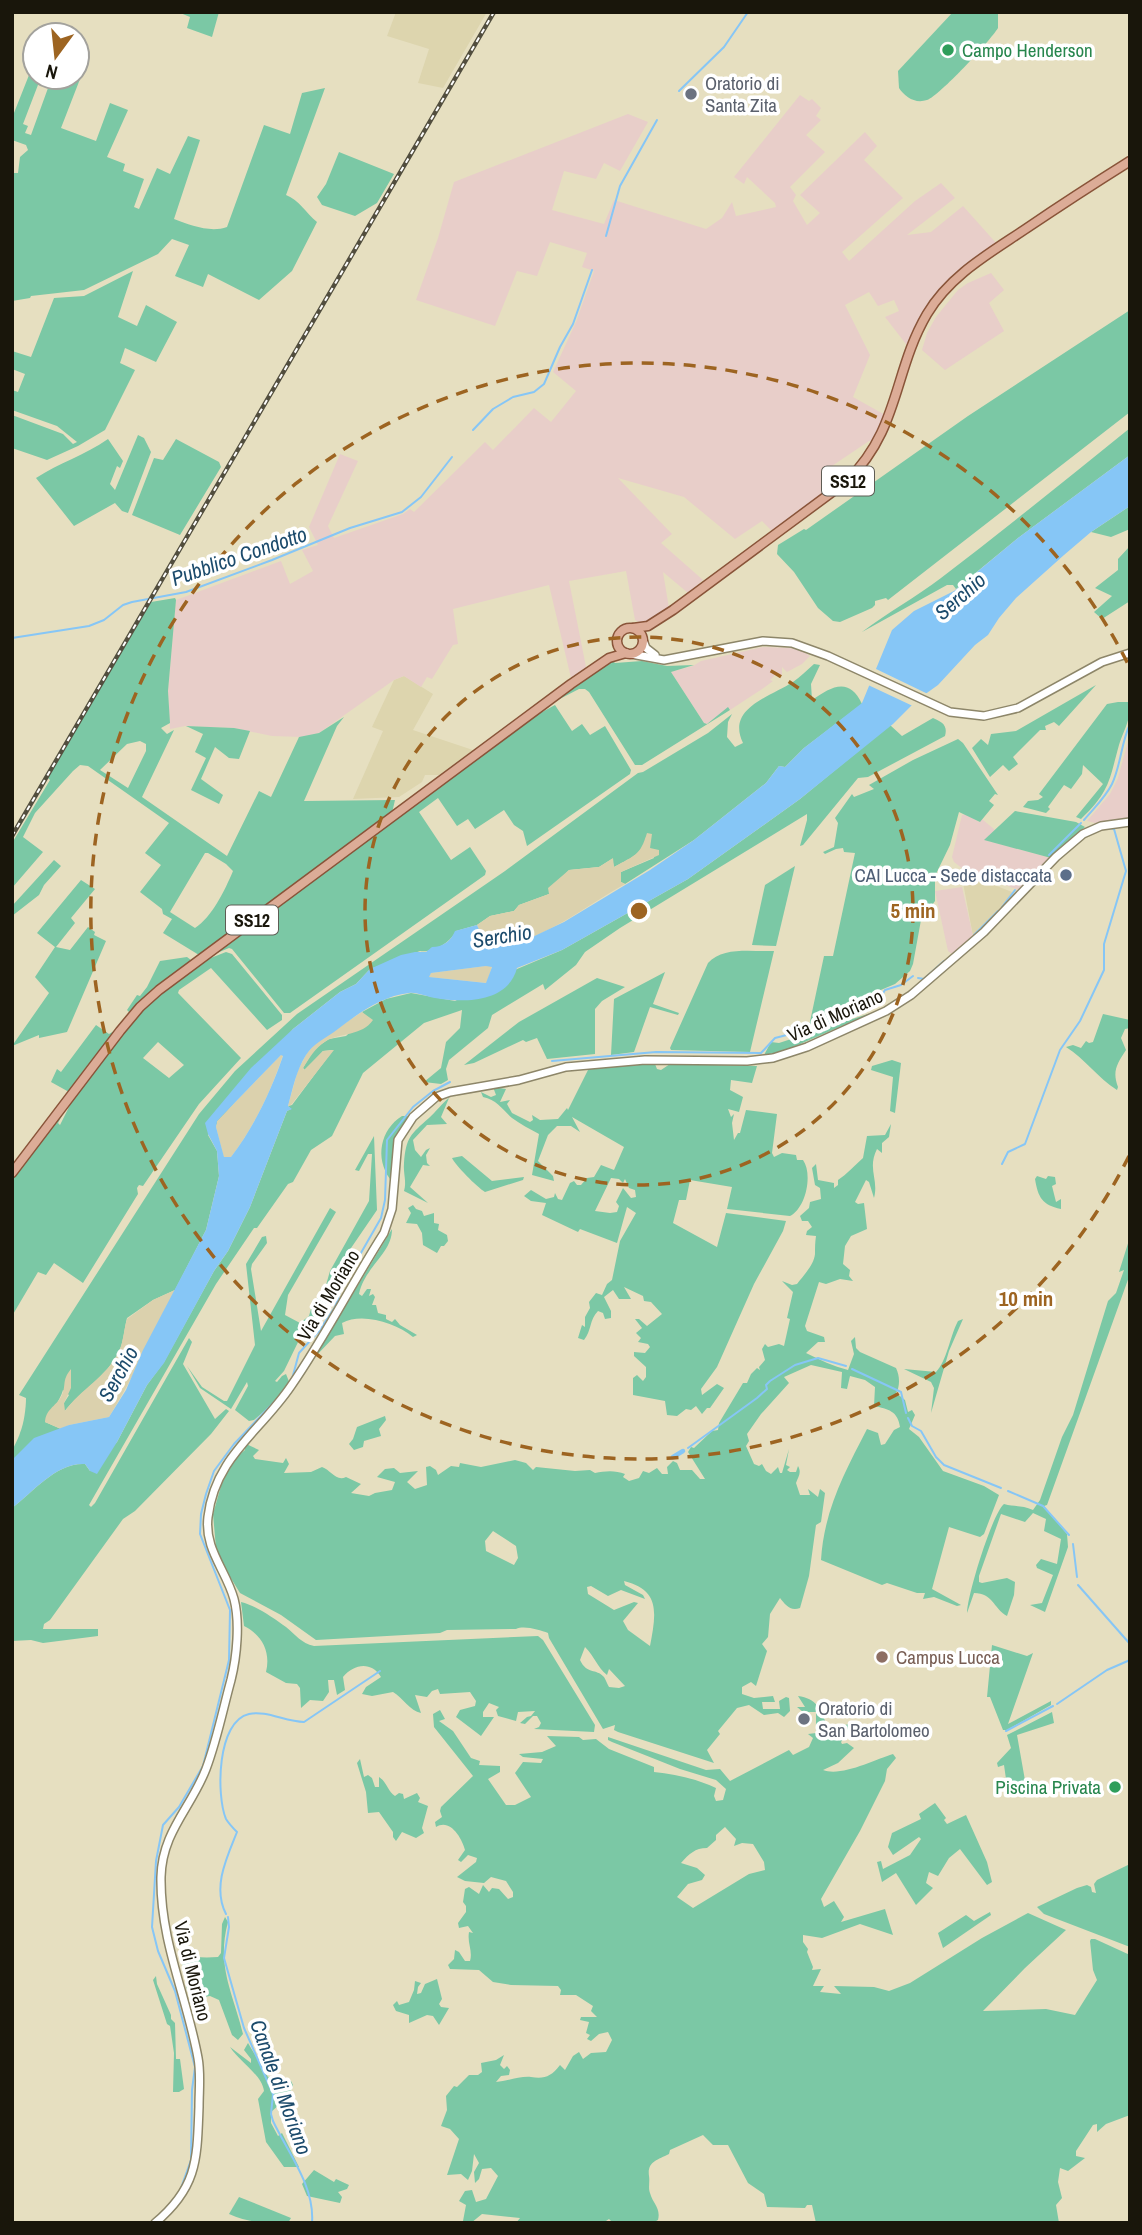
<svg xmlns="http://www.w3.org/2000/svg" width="1142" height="2235" viewBox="0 0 1142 2235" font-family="'Archivo Narrow',sans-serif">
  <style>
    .built { fill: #ddd5ae }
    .industrial { fill: #e8cec9 }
    .green { fill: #7bc8a5; fill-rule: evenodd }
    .sand { fill: #dbd1ad }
    .water { fill: #86c6f6; fill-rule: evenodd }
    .pier { fill: #e6dfc0 }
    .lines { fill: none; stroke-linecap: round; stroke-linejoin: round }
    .stream { stroke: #86c6f6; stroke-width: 2 }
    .canal { stroke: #86c6f6; stroke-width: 4.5 }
    .secondary-casing { stroke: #8d8669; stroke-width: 10 }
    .primary-casing { stroke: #895439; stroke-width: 11 }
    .secondary { stroke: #fff; stroke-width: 7 }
    .primary { stroke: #dcac97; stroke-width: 8 }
    .rail-casing { stroke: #524e3e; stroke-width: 4.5 }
    .rail { stroke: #fff; stroke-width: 2; stroke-dasharray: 5; stroke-linecap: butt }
    .ring { fill: none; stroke: #9d6421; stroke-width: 3.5; stroke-dasharray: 12 9 }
    .leisure-dot { fill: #2e9e5b; stroke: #fff; stroke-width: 2.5 }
    .worship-dot { fill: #6b7280; stroke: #fff; stroke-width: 2.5 }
    .service-dot { fill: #5c6f8a; stroke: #fff; stroke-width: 2.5 }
    .education-dot { fill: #8d6e63; stroke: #fff; stroke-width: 2.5 }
    .labels { text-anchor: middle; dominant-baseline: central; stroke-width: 7; stroke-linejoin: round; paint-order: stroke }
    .shield { fill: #fff; stroke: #5e5c54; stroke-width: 2 }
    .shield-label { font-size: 18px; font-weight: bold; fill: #19160b }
    .leisure-label { font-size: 19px; fill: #27864d; stroke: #fff; text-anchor: start }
    .worship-label { font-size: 19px; fill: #5b616d; stroke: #fff; text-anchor: start }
    .service-label { font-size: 19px; fill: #4e5e75; stroke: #fff; text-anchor: end }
    .street-label { font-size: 19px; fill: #19160b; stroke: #fff }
    .education-label { font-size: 19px; fill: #785e54; stroke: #fff; text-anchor: start }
    .water-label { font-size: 21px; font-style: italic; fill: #1c4b6c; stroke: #fff }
    .centre { fill: #9d6421; stroke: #fff; stroke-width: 3.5 }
    .ring-label { font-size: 21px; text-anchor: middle; font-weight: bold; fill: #9d6421; stroke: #fff; stroke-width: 7; stroke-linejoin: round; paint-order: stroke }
  </style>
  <rect width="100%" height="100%" fill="#e6dfc0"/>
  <g class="built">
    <polygon points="396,12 487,12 443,88 418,83 429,49 387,36"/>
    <polygon points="404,676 433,694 413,730 473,750 439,775 425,775 422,782 399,797 353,799 383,731 372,727 394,680"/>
    <polygon points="961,872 1012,892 1008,899 973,936"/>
  </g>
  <g class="industrial">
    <polygon points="800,95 809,101 812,99 821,108 816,116 821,120 806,135 825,152 790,187 796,195 793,201 807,225 820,213 800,195 865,132 877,146 864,160 903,198 842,252 849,261 915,201 941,183 955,198 907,235 931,232 963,206 997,244 972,260 944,284 922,314 909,348 885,317 899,311 894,300 878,306 869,292 845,305 870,355 853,397 887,416 875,441 869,441 829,468 840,483 773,532 762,521 735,539 684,497 618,478 672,534 661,543 703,580 688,593 663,572 669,608 654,620 641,623 635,620 626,571 569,581 586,667 571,678 549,585 453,609 458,644 453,645 432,679 427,677 421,687 404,676 394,680 319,733 302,737 272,736 234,728 185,726 170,729 168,691 176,600 281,561 290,584 313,571 302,550 318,545 309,527 340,454 358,461 328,526 334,538 403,514 410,509 414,512 485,442 493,450 534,408 551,422 576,391 553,372 576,322 594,271 582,267 587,253 550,242 537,276 517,271 495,326 416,300 438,238 454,182 628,114 648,122 620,171 604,163 596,179 564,171 552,210 604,224 614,200 706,229 722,218 732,202 736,216 776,207 775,203 747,177 744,184 734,177"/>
    <polygon points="991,273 1004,290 989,303 1004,331 945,370 922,350 927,333 936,317 958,290 968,283"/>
    <polygon points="763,647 790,648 802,651 810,656 802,664 787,672 782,667 782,675 775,675 770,680 773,681 765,687 730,710 728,708 707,724 704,723 671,672 693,666 701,661"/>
    <polygon points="1130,734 1130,820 1095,823 1087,821 1110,794 1118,778"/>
    <polygon points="967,814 979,822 982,819 995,830 985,840 1051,858 1019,890 963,869 954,862 952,857 962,815"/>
    <polygon points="962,887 973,936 952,954 948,951 935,891"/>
  </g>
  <g class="green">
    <polygon points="178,12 219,12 212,37 187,28 190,17"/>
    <path d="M953,12H998V28C989,42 940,95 927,100C915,104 905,97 899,88L898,71Z"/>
    <path d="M77,58L87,61L61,128L96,141L110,103L128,110L107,157L125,164L123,171L144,179L134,207L139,209L157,168L170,174L188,136L200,140L174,219C190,225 210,233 227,227L264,125L290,134L302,93L325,88L286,195C299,200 306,213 317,222L292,271L259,300L208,274L203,287L175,276L189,245L172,239L158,254L84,290L31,296L30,298L12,301V173H18L20,157L28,150L26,145L12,140V118L31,70L35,71V77H41L23,124L28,126L25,133L31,135L52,77H77Z"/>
    <polygon points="339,152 394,174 377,203 355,216 322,205 317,197 326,184"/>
    <polygon points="133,271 118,317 137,326 146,305 177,322 156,362 125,348 120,363 135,370 105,430 78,446 47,460 12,448 12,415 63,434 73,444 77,442 57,426 12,410 12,390 18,392 25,374 12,369 12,351 31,357 54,298 84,296"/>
    <polygon points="1130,310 1130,412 888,600 886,598 875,601 875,605 872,608 840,622 833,621 818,608 794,572 777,554 778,545 804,529 806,530 968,416"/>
    <path d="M1130,428V455L1018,538L956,589L953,585H947L862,632C887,613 916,597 941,578C1005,529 1067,479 1130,428Z"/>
    <path d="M138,435L144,438L151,452L128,513L122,511L115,503L74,526L36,478C59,463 85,455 108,439L123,461L120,468L117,466L110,484L115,490Z"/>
    <polygon points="176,439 219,462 221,467 180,535 132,515 154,458 163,460"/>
    <polygon points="1130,506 1130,529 1111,537 1091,532"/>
    <polygon points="1130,546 1130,601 1102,619 1094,612 1112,596 1095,588 1118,570 1118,559"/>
    <path d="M175,598L176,600L168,691L170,723L161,728L167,734L174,730L142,797L227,856L259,791L271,797L299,737L319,733L344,717L337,726L304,801L395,800L392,813L199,955L163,933L172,919L163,914L162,909L140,892L161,865L145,853L169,823L88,766L80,765L73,771L35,813L23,837L43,852L12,888V843L50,780L48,778L151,602ZM140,741L146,744V751L128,788L100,770L127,744ZM205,853H208L226,864L233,871C225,890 212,917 195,928L170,912Z"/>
    <polygon points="611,659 615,663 642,661 667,666 694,665 671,672 704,723 707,724 728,707 730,710 642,765 635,765 589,692 585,689 579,689 546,706"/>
    <path d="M814,664L820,665L811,684L812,700C831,687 849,676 862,704L804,748L785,767L779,766L766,783L694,840L625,884L621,882V872L654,858L646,837C644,854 627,860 614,867L612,859L599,867L569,870L550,890L549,894L519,905L514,911L490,916L477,925L456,931C450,943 433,953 420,951L370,969L356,984L340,992L293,1029L208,1135L217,1151L219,1176L206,1230L175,1290L153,1300L127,1318C124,1329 124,1341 119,1351C108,1376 80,1391 64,1412V1403L69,1395L63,1390C60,1401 51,1411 45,1422L61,1429L55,1431L12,1460C12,1446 16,1445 20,1433C24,1423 26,1408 26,1398L19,1395L199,1114L235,1071L297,1014L505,871L638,773L643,772L708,733L732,714L728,722L727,737L735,747L743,743C726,708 770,697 793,682C800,677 807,670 814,664Z"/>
    <polygon points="1096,685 1059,726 1054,722 1045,726 1046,730 1040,730 1013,757 1018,764 1009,771 1003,765 990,777 972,748 981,739 988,745 991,734 1016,731"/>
    <path d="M1118,702H1130C1130,722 1125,727 1119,745C1109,781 1110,791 1081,819L1076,817L1103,784L1083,765L1082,774L1071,789L1064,785L1048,807L1050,809L1046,813L1023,807L1028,801L1038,800L1043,797L1039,794L1107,704Z"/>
    <polygon points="555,705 572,731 582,724 590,735 605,726 631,770 630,774 527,846 523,831 514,825 504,810 475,829 468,819 457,826 438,798 419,812 451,860 470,847 486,871 485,875 290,1013 284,1013 232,949 229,948 205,958 533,717"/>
    <path d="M933,718C942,722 948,725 945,736L868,777L858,778L803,845L800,846L807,820V814L620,928L585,952L576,965L545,990L543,984L492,1015L488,1028L449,1060L446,1069L448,1080L441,1084L424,1082L441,1068L446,1042L460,1028L462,1010L424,1023L363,1073L332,1136L311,1150L293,1182L288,1184L257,1228H254L216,1284L89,1505L91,1507L95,1503L189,1338L192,1342L183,1364L215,1419L226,1409L229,1411L211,1434L135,1511L123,1519L50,1620L44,1624L43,1629H98V1636L43,1643L31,1640L12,1641V1508C33,1492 57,1462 85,1464L90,1471L117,1442L147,1385L164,1362L214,1271L228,1251L250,1207L287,1111L291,1109L288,1106L292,1105L333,1050L323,1051L305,1070L303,1068L314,1049L329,1039L346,1036L366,1017L362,1012L386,999L411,993L455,1001L517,969L562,950L688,879L800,799L890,725L902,736Z"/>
    <polygon points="186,726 234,728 250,731 239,759 229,758 215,747 201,779 223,795 219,804 191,790 206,758 195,752 203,734"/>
    <polygon points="958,739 963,743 998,795 995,794 989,801 994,805 980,822 959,812 950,845 935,876 935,901 921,920 913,964 910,971 895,984 876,992 871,1004 851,1006 846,1015 808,1031 824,956 833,956 855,853 844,852 843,848 836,849 825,854 823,852 834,847 838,823 835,818 852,794 854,797 874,789 869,785 913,760"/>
    <polygon points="1015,811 1076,822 1085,827 1051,858 984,840"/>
    <polygon points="54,860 61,866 44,885 39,895 12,916 12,906"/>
    <polygon points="795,866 776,946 752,945 765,885"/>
    <polygon points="81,880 95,889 71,918 75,923 56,947 70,950 88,927 95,932 94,935 106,941 67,1032 39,1038 39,1035 12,1046 49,993 35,977 55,947 37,933"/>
    <path d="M774,951L750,1052L671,1050L670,1048L708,963C723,946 753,952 774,951Z"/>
    <path d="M226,952L232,954L282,1015V1020L267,1030L211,968L179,990L178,993L241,1058L199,1104L143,1186L139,1185L137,1188L138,1194L83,1283L54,1263L46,1275L38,1272L12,1316V1180L72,1097L58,1123L60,1125L78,1089L132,1020L162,991L203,961ZM158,1042L184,1065L169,1078L143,1058Z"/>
    <polygon points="187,957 191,960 130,1013 127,1010 137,995 140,996 147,987 160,961"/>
    <polygon points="665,972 653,1004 679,1013 678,1015 650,1007 634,1052 611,1055 614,999"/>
    <polygon points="597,978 625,987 602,1001 595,1009 595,1054 547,1059 537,1038 526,1042 523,1040 474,1063 464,1065 519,1022"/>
    <polygon points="874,1012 784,1051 764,1055 771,1042 779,1043"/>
    <path d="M1103,1014L1130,1020V1028L1125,1029L1121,1038L1126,1050C1117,1064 1112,1071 1118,1087L1117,1090C1098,1078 1085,1059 1066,1047L1073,1045L1081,1048L1086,1041L1089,1043L1093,1042Z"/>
    <polygon points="96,1025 109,1034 114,1031 113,1035 69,1092 51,1082 57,1069 61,1072"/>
    <polygon points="892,1060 901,1063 895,1113 890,1111 893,1077 871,1070 872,1066"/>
    <path d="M655,1064L657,1069L661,1070L670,1064L757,1066L752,1083L731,1080L730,1090L743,1097L739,1112L728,1109L731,1117L734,1114L732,1123L734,1140L738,1133H740L746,1110L777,1114L772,1153L774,1157L782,1153L796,1155L797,1160H803C813,1174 806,1208 790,1216L727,1209L732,1187L690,1180L686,1200H679L673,1223L717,1247L726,1213L786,1221L783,1231L754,1284L717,1367L701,1389L702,1395L717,1384L724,1388L710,1408H707L702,1414L696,1406L691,1410L686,1409L677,1416L667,1415L665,1401L633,1395V1378L637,1375L643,1381L646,1377V1367L634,1356V1352L645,1353L650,1347L648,1344L638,1342L641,1338L636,1333L642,1328L635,1319H639L647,1326L662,1314L651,1302L644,1301L643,1296L624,1287L631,1299H619L613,1290L604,1297L611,1311V1318L605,1319L603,1313L598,1311C589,1320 592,1330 584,1340L578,1338L582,1325L585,1327V1317L590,1308L589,1302L596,1293L602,1295L607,1284L612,1280L620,1241L636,1213L627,1207L617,1243L580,1229L578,1232L542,1215L546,1203L531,1201L524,1196L531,1190L546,1199L554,1197L555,1193L558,1199L562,1200L570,1183L574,1181L577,1185H581L587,1178L594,1177L601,1165L614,1170L624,1147L572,1117L580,1132L571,1126H557L548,1135L538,1161L553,1176L554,1181L532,1175L539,1134C530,1129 520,1124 512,1118C502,1109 497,1100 483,1097L481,1092L491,1097L496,1095L493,1087L506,1089L500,1102L510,1100L507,1104L512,1113L530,1122L533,1120L532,1115L540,1120L558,1119L567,1108L568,1110L589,1068ZM611,1178L619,1179L623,1183L625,1179L629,1188L635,1190L636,1197L631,1198L623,1188L616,1202L619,1206L617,1212L610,1213L595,1211Z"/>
    <path d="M449,1098L441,1117L447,1124L427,1125L413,1140L415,1150L421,1157L426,1150L430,1148L426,1155L427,1163L430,1166L423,1165L410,1187L428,1203L404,1191C407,1182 403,1173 404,1163C406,1137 411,1134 429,1118C436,1112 442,1103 449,1098Z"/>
    <path d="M402,1116H408L396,1139L390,1179C375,1158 380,1130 402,1116Z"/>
    <path d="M891,1124L889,1137L882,1143V1153L877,1149C867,1169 879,1179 874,1198L869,1182L866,1180L855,1202L858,1204L864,1203L867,1229L851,1236L845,1246L843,1264L850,1270L849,1276L853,1281L840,1279L826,1284L819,1282L805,1326L807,1331L824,1337L825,1342H818L806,1353C820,1360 833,1366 848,1370L854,1354L851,1341L855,1337L856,1348L860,1352L896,1368C900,1376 900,1387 896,1393L905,1400L908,1412L912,1410L915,1415L909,1429L919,1437L943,1471L984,1486L999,1495L984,1534L980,1537L949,1527L932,1589L961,1605L957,1606L934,1597L923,1599L925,1593H917L887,1583L882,1585L821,1560C824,1510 845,1472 867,1429L878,1433L881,1445L885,1444L894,1430L900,1427C898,1411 888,1409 874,1406L875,1387L865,1380L850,1376L847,1389L841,1388L842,1372L811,1365L784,1377L789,1383L761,1414L747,1434L749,1441L746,1446L754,1464L759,1466L762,1464L766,1471L771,1474L778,1467L780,1473H782L789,1449L786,1465L790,1467L787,1470L790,1472H796L798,1466C802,1473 798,1477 796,1483L800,1495H810L808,1489L818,1497L820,1489L825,1493L821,1522L816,1525L809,1576L800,1608C790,1612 785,1604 780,1598L770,1614L768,1637L762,1644L767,1651L756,1686L751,1682L742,1687V1694L754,1698L773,1696L775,1702H762L763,1709H780L779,1701L786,1697L789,1698L790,1711L784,1717L778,1713L764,1715L749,1705L737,1708L718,1731L720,1734L707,1750L714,1763L618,1732L614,1730L615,1725L603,1729L549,1638L548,1633C540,1630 524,1625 516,1629L447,1630L440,1633L316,1640L281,1615L240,1593L224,1567L216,1548L213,1514L221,1486L233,1460L245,1450L244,1443L259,1450L253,1456L255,1459L283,1463L286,1458L289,1464L284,1473L311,1472L322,1467C331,1470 336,1482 346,1477L361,1484L351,1493L369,1496L375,1493L392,1490L395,1482L377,1477L385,1469L394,1468L400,1473L418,1471L407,1482L415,1489L427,1485L426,1467L430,1466L436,1470L438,1475L451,1466L459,1467L460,1463L481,1467L515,1460L526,1463L533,1470L536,1467L575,1471L590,1470L595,1473C605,1471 615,1470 625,1474L623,1477L629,1481L639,1478L643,1471L649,1473L657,1468L662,1474H668L667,1467L673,1461L677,1463L680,1470H692L700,1479H705L688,1452L691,1447L694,1448L712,1431L718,1430L719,1423L743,1383H747L751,1374L757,1368L760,1370L759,1367L765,1360L762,1349L765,1344L768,1347L779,1344L784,1346L790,1319L787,1318L793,1292L782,1281L792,1285L797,1284C803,1276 814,1265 815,1254C815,1247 815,1243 816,1236L806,1235L807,1231L812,1227L808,1221H802L800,1216L809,1208L810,1202L821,1199L820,1188L815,1185L812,1168L816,1164L818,1180L834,1183V1188L838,1185V1180C847,1174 854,1166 863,1158L867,1136L885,1135ZM493,1531L516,1546L518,1558L514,1565L486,1551L485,1541ZM624,1581C661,1590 656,1614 650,1646L628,1630L623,1621L638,1603L634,1602L614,1610L588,1594L587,1587L591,1586L608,1596L621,1590L645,1599L643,1595L625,1585ZM585,1647C595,1657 597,1667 607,1675L609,1669L625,1686L619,1688L609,1687C607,1684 606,1680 604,1677C596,1668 587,1675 580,1660Z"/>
    <polygon points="374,1136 377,1210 336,1270 327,1303 319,1316 301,1336 284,1371 275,1381 277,1382 282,1376 286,1374 290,1384 276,1401 254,1420 249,1421 235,1410 248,1386 247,1382 231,1409 200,1388 187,1366 202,1387 224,1401 227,1401 255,1345 246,1264 262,1237 266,1236 267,1243 252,1264 251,1269 261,1331 330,1208 336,1212 288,1295 285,1315 300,1323 309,1316 311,1309 318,1297 322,1299 330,1271 369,1201 372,1154 368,1154 359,1171 355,1170"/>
    <path d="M462,1156L492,1181L524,1177L523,1180L485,1192C477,1187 455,1165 452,1158Z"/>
    <path d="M1037,1176L1046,1179L1048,1176L1055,1177L1056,1184L1052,1186L1056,1202L1061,1199V1209C1042,1205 1038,1197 1035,1179Z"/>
    <polygon points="413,1205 416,1209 422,1211 424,1216 434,1213 434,1223 439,1224 438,1230 447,1235 448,1241 444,1246 441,1246 437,1253 423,1245 422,1233 417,1224 406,1223 411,1213 408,1208"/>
    <path d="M392,1229C392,1254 365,1266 359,1294L362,1296L367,1289H371L369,1296L373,1294L375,1297L372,1305H376L378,1313L386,1315V1319L392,1322L395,1319L400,1325L417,1335L413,1337C396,1323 362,1312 342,1323L344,1334L335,1336L314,1358Z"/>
    <path d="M1130,1237V1274L1047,1505L1044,1506L1067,1534L1068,1547L1045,1612L1030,1605L1042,1603L1053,1575L1037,1568L1036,1565L1041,1559L1057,1564L1061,1539L1044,1531L1046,1519L1033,1513L1025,1522L1001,1514L979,1576V1582L982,1583L1007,1578L1015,1582L1014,1595L1007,1616C993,1608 993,1593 974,1593L967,1613C967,1596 992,1514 1004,1504C1015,1507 1022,1505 1033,1510L1040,1500L1062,1437L1073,1415L1108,1301L1116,1293L1124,1270L1119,1272Z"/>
    <path d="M963,1319L949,1351L931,1413L934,1388L931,1382L904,1369L936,1372C947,1361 950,1336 958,1321Z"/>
    <polygon points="385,1416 386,1420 379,1429 381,1436 364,1441 363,1447 354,1450 349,1444 353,1439 357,1427"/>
    <path d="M241,1602C257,1606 273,1618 286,1627C296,1635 301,1643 314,1646L538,1636L543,1640L595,1725L594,1732L534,1729L539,1727L541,1723L537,1716H533L525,1724L520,1723L527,1717L531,1716L535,1711L518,1712L516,1721L498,1716L496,1710L499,1707L489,1703L483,1712V1717H494L481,1736L456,1717L460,1710L475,1706L476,1701L470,1692L440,1694L438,1689L432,1691L427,1697L415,1695L421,1713C410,1711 403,1698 393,1692L372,1696L362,1694L366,1687L381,1677C371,1661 354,1664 343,1677L345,1690L337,1695L334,1680H328L329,1692L323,1701L310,1700L301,1708L300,1688L297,1684L286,1683L266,1672C271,1652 262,1635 244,1626Z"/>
    <polygon points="992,1645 1027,1656 1033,1653 1008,1724 1051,1701 1051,1705 1007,1730 1003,1730 990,1697 987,1697"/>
    <path d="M798,1696C816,1698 822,1710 826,1724L841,1726L857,1722L865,1727L855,1739H851L847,1733L841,1742L842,1744L847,1743L854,1748L838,1763L823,1770C841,1777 874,1760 893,1754L896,1758L887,1769L885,1781L860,1831L821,1899L824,1907L834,1901L844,1917L841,1922L885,1909L893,1935L860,1924L822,1938L803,1935V1942L808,1949L807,1952L813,1967L812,1970L821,1969L813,1986H824L820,1992L841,1994L834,1986L874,1987L889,1991L910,1983L982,1938L1028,1913L1066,1930L1025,1968L983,2011L1046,2009L1075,2015L1097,1980L1093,1970L1090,1941L1091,1939H1095L1130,1955V2115L1106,2124L1097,2132V2124L1093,2125L1076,2151V2156L1085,2158L1068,2171L1060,2168L1058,2182L1062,2198L1056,2205L1059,2223H816L812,2205H807L805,2208L767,2207L764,2194L748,2183L728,2145H713L703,2135L670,2150L669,2154C657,2160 647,2162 649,2176C650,2182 648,2188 650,2193C653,2204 661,2208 658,2220L652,2223H613L609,2219L603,2223H516L520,2218L482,2214L471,2223H455L463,2221L466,2205L459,2201L465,2191L472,2190L476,2202L486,2199L498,2176L491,2168L482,2169L479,2179L475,2183L474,2172L479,2163L474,2154L472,2171L468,2180L461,2174L447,2175L459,2139L450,2129L441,2126L447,2110L446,2096L454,2086L457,2087L469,2075H478L482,2072L481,2063L496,2060L504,2055L500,2065L504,2069L507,2066L510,2070L509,2075L501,2076L496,2082C507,2081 520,2076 531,2077C544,2079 551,2077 560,2065L565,2070L573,2056L579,2052L583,2059L591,2053L606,2052L612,2040L608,2032L599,2034L591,2041L587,2039L590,2035L586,2033L589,2022L580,2020L581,2017H597L591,2011L593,2006L576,1995H560L561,1990L558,1986L511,1985L493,1982L479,1970L450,1969L448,1965L454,1959L455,1950L459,1952L465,1961H470C473,1951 467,1943 469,1932L473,1933L468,1926L459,1928L458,1923L466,1912V1906L463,1902L465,1889L469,1887L479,1894L483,1885L489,1892L492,1888L499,1889L508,1899L513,1897V1892L506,1881L491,1877L484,1883L465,1881L457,1877L476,1862L477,1858L468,1855L461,1862L458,1860L465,1850C462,1838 450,1818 436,1827L435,1822L442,1817L440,1811L441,1807L473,1776L434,1727L433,1714L440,1710L445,1719L439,1721L453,1731L471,1758L480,1761L479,1765L500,1766V1772L488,1779L506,1805H515L531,1797L515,1773L523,1762L541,1763L543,1759L523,1757L519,1754L542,1752L556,1746L547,1736L579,1737L583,1740L596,1739L609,1749L654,1767V1772C675,1774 697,1779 716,1788L714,1796L716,1801L723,1800L726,1789L716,1780L680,1769L612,1742L608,1740V1737L706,1770L720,1769L730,1781L789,1750L793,1755L809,1747L813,1738L808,1734L816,1733V1712H803L797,1707H805ZM725,1827L736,1839L734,1846L742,1843L753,1844L764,1862L765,1870L749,1874L693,1908L677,1897L688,1884L702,1880L705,1875L697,1868L681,1863C689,1854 695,1848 707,1848L716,1840V1835Z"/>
    <polygon points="1052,1712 1054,1723 1017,1735 1026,1786 1007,1786 1004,1765 998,1767 997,1763 1011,1748 1007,1735"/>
    <path d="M360,1759L364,1777L368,1775L372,1778L375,1787H379V1777C387,1782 388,1792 395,1796L399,1793L403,1794L404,1799L417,1793L420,1798L418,1802L428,1806L422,1828L424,1833L416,1838L402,1832L396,1841L393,1837V1832L379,1812L368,1813L366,1792L357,1763Z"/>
    <polygon points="935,1803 946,1818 944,1820 947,1824 966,1815 987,1862 992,1882 987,1885 960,1849 949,1858 938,1876 929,1872 926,1883 933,1888 916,1905 896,1873 882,1882 877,1862 881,1861 883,1869 910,1855 921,1839 919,1837 893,1855 888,1847 892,1833 921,1819 919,1814"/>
    <polygon points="1130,1864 1130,1947 1044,1914 1037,1907 1077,1888 1087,1885 1091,1887 1092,1892 1096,1893 1094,1884 1097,1880"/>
    <polygon points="990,1912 991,1915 943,1948 938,1933 966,1915 974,1921"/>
    <path d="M225,1917L228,1922C216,1966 233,1993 243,2034L238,2040L232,2035L219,2000L210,1996L193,1999L187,1990L181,1956C194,1957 205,1958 218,1957L221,1953L222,1924Z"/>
    <polygon points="156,1976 157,1984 171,2015 171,2019 175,2023 176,2059 180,2059 184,2089 179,2092 173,2092 174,2053 170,2026 167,2024 153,1980"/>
    <polygon points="437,1979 442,1999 439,2004 441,2007 449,2008 439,2025 433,2016 427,2015 409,2023 409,2015 396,2011 393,2005 397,2001 399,2005 409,2002 414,1990 415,1981 421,1983 418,1987 417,1994 421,1993 425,1984"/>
    <path d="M248,2043L268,2077L277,2081H291L293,2085L288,2097L271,2112V2123L278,2136L282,2133L299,2167H284L266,2142L258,2099L264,2091C262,2075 240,2062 230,2047L251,2063V2059L244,2050Z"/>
    <polygon points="314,2170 334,2182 336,2179 349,2185 347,2189 338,2192 342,2197 340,2203 307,2196 302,2184"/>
    <path d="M239,2197L291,2218L288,2223C268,2223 248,2223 229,2214Z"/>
  </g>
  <g class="sand">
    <path d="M647,833L652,834L650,848L659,850V855L621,872V882L625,884C588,905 554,932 513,944C508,946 494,944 486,945L477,925L490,916L514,911L519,905L549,894L548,888L569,870L599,867L613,858L614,867C635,855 640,856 647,833Z"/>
    <polygon points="486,966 492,966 487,983 428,977 431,973"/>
    <path d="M362,1012L373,1020C362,1036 340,1033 326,1041C315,1048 310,1057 303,1068L304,1070L323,1051L334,1050L291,1105L288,1106L298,1070L307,1053L318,1041Z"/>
    <path d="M281,1055H283C271,1091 254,1127 231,1157L224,1158L216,1127L217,1121Z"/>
    <path d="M175,1290C154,1333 134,1377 109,1417L69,1425L61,1429L45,1422C46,1409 55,1407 61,1397C67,1386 61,1381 71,1369V1388L64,1403L65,1411C80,1390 107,1376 119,1352C123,1343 124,1329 127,1319L153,1300Z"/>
  </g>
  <path class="water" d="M1130,455V506L1091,532L1064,555L1016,598L999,618L988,635L975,645L938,685L917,700L893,724L800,799L688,879L562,950L517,968C508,1003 464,1003 435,998C427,997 417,992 409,993C381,996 356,1015 334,1032C324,1039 313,1044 306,1055C296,1071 293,1088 288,1106L292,1109L287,1111L250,1207L228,1251L214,1271L164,1363L147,1385L117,1442L97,1474L90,1471L85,1464C57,1462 33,1492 12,1508V1460L34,1438L69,1425L109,1417L126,1390L143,1350L206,1230L219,1176L217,1151L208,1134L205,1123L251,1068L293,1029L340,992L356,984L370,969L401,955L415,952H426L432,947C443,947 451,941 455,931L477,925L486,945L503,943L511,945L524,941L564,922L650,870L694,840L766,783L779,766L785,767L804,748L862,703L892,630L914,611L954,591L1018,538ZM486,966L492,967L486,983L429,977L431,973ZM281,1055L283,1056C271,1091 254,1127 231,1157H224L216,1127L217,1121Z"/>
  <polygon class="pier" points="872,666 874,668 930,695 915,707 866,684"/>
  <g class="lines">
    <g class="stream">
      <polyline points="679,91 724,47 748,12"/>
      <polyline points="606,236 620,186 657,120"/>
      <polyline points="473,430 493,409 513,397 534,392 544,384 560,347 573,324 592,270"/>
      <polyline points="12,638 89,626 104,620 123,605 132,602 186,592 272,560 350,528 402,512 421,497 452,457"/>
      <path d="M1084,820C1094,808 1105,798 1112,784C1121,765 1121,743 1130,724"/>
      <polyline points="1049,855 1081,823"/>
      <polyline points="1002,907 1015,890"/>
      <polyline points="974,935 998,911"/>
      <polyline points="918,978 924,979 944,961"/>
      <polyline points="552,1061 656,1052 761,1053 775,1038 818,1027 876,1005 885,990 901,985 913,976"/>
      <polyline points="1002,1164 1008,1152 1025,1144 1060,1050 1080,1021 1104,970 1104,944 1126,871 1114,829 1111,828"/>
      <polyline points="852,1369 901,1392 906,1413"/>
      <polyline points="292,1379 299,1353 319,1331 335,1307 342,1286 381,1218 385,1200 387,1140 413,1107 433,1091 450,1082"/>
      <polyline points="908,1418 912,1426 921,1431 936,1457 944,1465 1001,1488"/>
      <polyline points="688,1448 757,1398 767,1389 766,1385 770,1381 795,1365 818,1358 846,1366"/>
      <polyline points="1008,1491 1043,1506 1069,1535"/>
      <polyline points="1073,1544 1077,1577"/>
      <polyline points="1078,1585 1130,1644"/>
      <polyline points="1057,1704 1107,1670 1130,1660"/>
      <polyline points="1006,1731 1053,1706"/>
      <path d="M226,1914C212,1887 227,1857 237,1832C233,1828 229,1824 226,1819C216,1795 217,1721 249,1714C266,1710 286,1722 304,1722L380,1671"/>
      <path d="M228,1917L229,1927L224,1958L244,2028L273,2094L271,2114L273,2121C288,2153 315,2186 312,2223"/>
      <polyline points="181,2188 191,2160 192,2090 195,2067 175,1991 158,1951 152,1927 156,1861 163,1825 179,1807 203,1766 229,1660 230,1610 200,1534 201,1514 206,1494 214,1471 234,1444 276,1400"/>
    </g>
    <polyline class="canal" points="673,1457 683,1451"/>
    <g class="secondary-casing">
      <g id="secondary">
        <polyline points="643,640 646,648 655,655"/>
        <polyline points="631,654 664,660 763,641 792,643 828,656 950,712 984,716 1018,708 1102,662 1130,653"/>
        <path d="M155,2223C198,2187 197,2159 199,2107C199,2090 201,2074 198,2058C187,1997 160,1941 161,1877C162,1832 191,1808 206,1769C217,1740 223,1709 231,1680C237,1656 240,1622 234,1599C226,1570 204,1549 208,1517C215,1457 260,1432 291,1386C325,1337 352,1283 384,1233L392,1209L398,1140L413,1117L436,1097L450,1092L519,1080L566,1067L645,1060L747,1061L773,1058L807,1047L886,1011L911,995L984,932L1056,857L1083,834L1101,826L1130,822"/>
      </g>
    </g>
    <g class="primary-casing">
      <g id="primary">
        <circle cx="630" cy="641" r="13"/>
        <path d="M633,628L648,626L673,610L847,481C900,429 893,372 927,314C950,275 990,253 1027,228C1061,205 1095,183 1130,161"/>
        <polyline points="12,1173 120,1031 140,1007 159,990 571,684 609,658 626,653"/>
      </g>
    </g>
    <use href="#secondary" class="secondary"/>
    <use href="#primary" class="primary"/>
    <g class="rail-casing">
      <polyline id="rail" points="12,836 494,12"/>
    </g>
    <use href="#rail" class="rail"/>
  </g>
  <g class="ring">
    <circle cx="639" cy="911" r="274"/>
    <path d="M1129 1156A548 548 0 1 1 1129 666"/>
  </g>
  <g class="leisure-dot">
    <circle cx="948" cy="50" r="7"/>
    <circle cx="1115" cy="1787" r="7"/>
  </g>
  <g class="worship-dot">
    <circle cx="691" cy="94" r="7"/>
    <circle cx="804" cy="1719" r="7"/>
  </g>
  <circle class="service-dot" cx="1066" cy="875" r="7"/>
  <circle class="education-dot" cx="882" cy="1657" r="7"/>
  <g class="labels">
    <g class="shield">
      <rect x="822" y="466.5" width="52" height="29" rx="5"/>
      <rect x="226" y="905.5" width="52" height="29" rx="5"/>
    </g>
    <g class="shield-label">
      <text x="848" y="481">SS12</text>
      <text x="252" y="920">SS12</text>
    </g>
    <g class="leisure-label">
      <text x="962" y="50">Campo Henderson</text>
      <text x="1101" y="1787" text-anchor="end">Piscina Privata</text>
    </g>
    <g class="worship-label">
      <text x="705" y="83">Oratorio di<tspan x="705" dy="22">Santa Zita</tspan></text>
      <text x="818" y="1708">Oratorio di<tspan x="818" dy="22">San Bartolomeo</tspan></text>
    </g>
    <g class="service-label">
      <text x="1052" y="875">CAI Lucca - Sede distaccata</text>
    </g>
    <g class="street-label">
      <text transform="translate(835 1015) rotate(-24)">Via di Moriano</text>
      <text transform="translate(328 1295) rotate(-59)">Via di Moriano</text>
      <text transform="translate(193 1971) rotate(76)">Via di Moriano</text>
    </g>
    <g class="education-label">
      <text x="896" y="1657">Campus Lucca</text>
    </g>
    <g class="water-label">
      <text transform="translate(239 556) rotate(-19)">Pubblico Condotto</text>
      <text transform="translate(960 596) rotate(-41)">Serchio</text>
      <text transform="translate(502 936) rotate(-9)">Serchio</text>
      <text transform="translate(118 1374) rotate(-61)">Serchio</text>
      <text transform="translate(281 2087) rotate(70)">Canale di Moriano</text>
    </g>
  </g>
  <circle cx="639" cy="911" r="10" class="centre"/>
  <g class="ring-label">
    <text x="913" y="918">5 min</text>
    <text x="1026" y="1306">10 min</text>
  </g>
  <rect width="1142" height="2235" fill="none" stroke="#19160b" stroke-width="28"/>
  <g transform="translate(56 56) rotate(195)"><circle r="33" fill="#ffffff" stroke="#a3a29d" stroke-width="2"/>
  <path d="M0-5L12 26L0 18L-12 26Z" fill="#9d6421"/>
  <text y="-10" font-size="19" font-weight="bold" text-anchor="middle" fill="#19160b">N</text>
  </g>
</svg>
